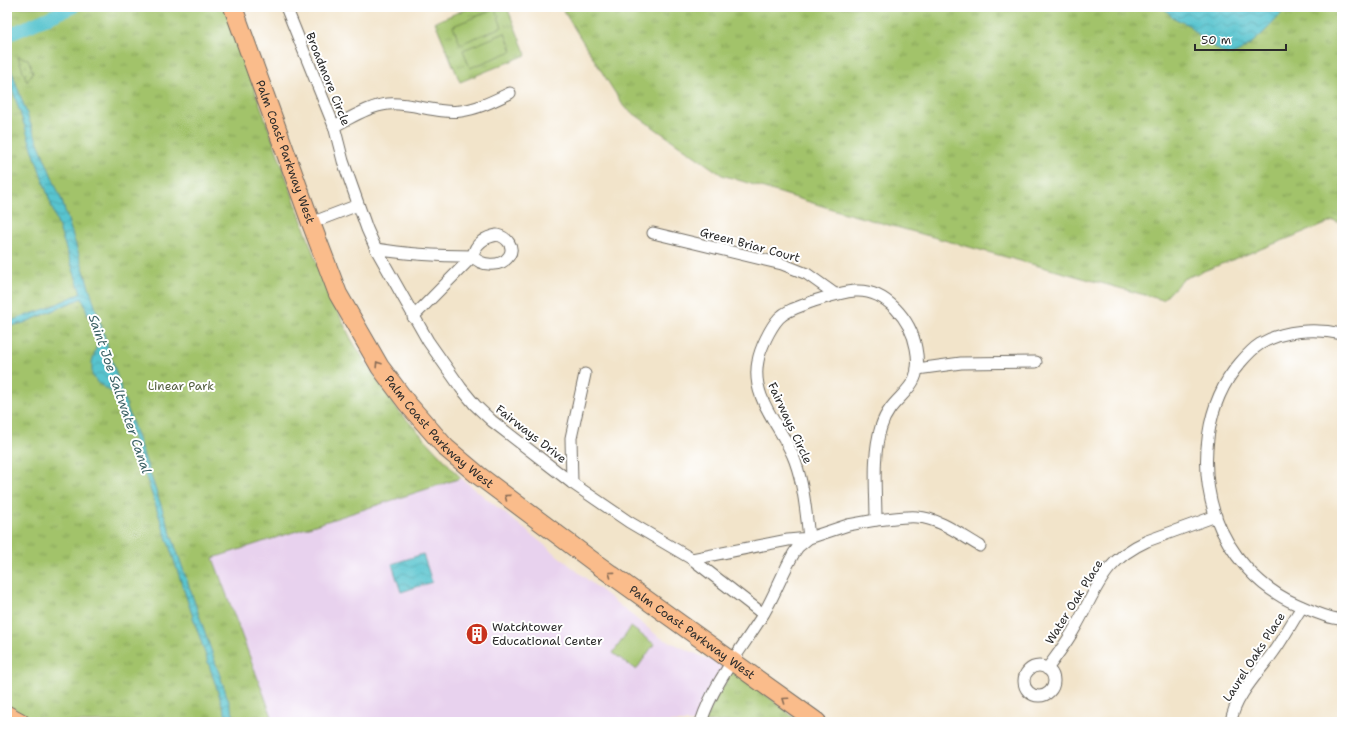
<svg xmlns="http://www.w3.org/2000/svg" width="1349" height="729" viewBox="0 0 1349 729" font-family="'Shantell Sans',sans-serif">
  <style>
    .built { fill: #e8d2ee }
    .grass { fill: url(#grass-tufts); stroke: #66774b }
    .garden { fill: url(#garden-dots); stroke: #66774b }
    .pitch { fill: #a2c36b; stroke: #66774b }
    .water { fill: url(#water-waves); stroke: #42787d }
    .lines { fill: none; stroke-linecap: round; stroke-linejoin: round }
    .canal { stroke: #58c4cf; stroke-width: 13 }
    .minor-casing { stroke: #716c63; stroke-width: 13 }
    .primary-casing { stroke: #716c63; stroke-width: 20 }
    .minor { stroke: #fff; stroke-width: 11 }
    .primary { stroke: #fabc8b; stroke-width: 18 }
    .oneway { stroke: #886c56 }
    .labels { text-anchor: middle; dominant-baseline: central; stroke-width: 4; stroke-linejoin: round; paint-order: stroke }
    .street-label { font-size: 12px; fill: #2b2b2b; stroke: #fff }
    .park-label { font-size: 12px; fill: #556041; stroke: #fff }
    .poi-label { font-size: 12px; fill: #2b2b2b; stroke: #fff; text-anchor: start }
    .water-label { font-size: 13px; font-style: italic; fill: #3b6164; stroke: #fff }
  </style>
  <defs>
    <pattern id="grass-tufts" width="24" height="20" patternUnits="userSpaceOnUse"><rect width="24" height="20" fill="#a2c36b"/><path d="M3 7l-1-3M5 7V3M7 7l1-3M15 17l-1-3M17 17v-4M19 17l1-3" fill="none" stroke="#849f58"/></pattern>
    <pattern id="garden-dots" width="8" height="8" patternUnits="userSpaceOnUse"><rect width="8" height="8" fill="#a2c36b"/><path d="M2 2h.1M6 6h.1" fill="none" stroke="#849f58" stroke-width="1.8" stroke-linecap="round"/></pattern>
    <pattern id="water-waves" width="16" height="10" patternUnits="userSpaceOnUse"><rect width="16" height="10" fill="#58c4cf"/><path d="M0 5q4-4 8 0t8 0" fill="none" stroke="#499fa8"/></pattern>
  </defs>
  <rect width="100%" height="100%" fill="#fff"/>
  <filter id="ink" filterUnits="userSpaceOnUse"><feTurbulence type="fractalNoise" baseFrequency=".025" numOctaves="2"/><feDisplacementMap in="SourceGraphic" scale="8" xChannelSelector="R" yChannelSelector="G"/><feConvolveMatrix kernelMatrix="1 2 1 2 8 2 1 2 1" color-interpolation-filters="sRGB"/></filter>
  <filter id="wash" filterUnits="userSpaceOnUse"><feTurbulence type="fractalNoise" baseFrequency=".012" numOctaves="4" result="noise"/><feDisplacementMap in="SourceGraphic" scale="16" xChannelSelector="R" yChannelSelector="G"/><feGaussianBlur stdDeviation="0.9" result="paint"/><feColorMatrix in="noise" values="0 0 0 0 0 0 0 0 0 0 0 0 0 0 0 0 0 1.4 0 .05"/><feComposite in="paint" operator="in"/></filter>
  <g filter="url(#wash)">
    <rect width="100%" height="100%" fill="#f2e4ca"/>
    <polygon class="built" points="461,478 659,637 732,670 705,722 274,722 213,558"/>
    <g class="grass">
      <polygon points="7,7 225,7 323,280 351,339 375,377 398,410 461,478 213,558 274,722 37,722 7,705"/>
      <polygon points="471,7 507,7 526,55 460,82 435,22"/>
      <polygon points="561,7 1342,7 1342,223 1333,221 1183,279 1163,300 845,213 722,175 624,107"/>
      <polygon points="732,670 774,701 799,722 705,722 712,706"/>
    </g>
    <polygon class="garden" points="18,57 28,59 33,72 27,82"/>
    <g class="pitch">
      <polygon points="495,9 502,27 460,44 453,26"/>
      <polygon points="505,33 512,51 470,68 463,50"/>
      <polygon points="631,627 654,644 636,670 613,653"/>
    </g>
    <g class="water">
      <path d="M1163,7H1286C1276,22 1248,50 1232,55L1223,53L1201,38L1190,26L1172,17Z"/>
      <polygon points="7,58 32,128 62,201 123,395 236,722 228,722 119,396 108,390 98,383 92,375 92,362 98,342 82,298 24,323 7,327 7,322 48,308 81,293 7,74"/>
      <polygon points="423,554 432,582 401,592 392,564"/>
    </g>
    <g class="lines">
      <polyline class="canal" points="13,33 73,7"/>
    </g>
  </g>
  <g filter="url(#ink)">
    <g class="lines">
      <g class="minor-casing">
        <g id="minor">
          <polyline points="286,7 334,126 343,161 367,229 376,249 428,341 461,388 475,405 492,421 572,483 629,522 692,559 763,614"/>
          <path d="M334,126C351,118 369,106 388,104C412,102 436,114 461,111C478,109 495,100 510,93"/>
          <polyline points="311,223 358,205"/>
          <polyline points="653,233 782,264 807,274 835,294"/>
          <path d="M497,235C507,237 515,247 509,256C501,268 480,266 473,256C475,243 486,237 497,235Z"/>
          <path d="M376,249C410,255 438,256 473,256L413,317"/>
          <path d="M1342,334C1315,328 1283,330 1260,344C1252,349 1246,356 1240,363C1205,403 1199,465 1215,515C1229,554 1259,588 1296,604C1307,609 1332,620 1342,619"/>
          <polyline points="917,369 961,363 1036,362"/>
          <polyline points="572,483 571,438 585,374"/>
          <path d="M876,520C890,519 904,516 917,517C939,518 961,535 980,546"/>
          <path d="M692,559L788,540L809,538L848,525L876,520C876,491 872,455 881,427C892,391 925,394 916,348C911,320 886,289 855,291C841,292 827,297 814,301C802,306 788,309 779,318C770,328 760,349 758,361C750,400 783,427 795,461C804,486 806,512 809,538L798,547L794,553C783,572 775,594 764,613C742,649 714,682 701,722"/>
          <circle cx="1039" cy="681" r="15"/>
          <path d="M1047,669C1057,655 1068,641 1076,626C1098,587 1103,561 1147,541L1216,516"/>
          <path d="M1231,722C1234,698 1258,673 1272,654C1283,639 1292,622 1302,607"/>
        </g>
      </g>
      <g class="primary-casing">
        <g id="primary">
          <path id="s1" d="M233,7L311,223L338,294L380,367L407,403L446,448L478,475L598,565L817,722"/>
          <polyline points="7,715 20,722"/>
        </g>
      </g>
      <use href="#minor" class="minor"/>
      <use href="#primary" class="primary"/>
    </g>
    <defs><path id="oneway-chevron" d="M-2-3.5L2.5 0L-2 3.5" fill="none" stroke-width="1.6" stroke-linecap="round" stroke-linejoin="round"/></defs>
    <g class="oneway">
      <use href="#oneway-chevron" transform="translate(378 364) rotate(-123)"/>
      <use href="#oneway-chevron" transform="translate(507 497) rotate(-143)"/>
      <use href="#oneway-chevron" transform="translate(611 574) rotate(-144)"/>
      <use href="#oneway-chevron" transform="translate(785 700) rotate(-145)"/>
    </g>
  </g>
  <defs>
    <g id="building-disc" transform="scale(1.15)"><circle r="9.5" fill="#c8321e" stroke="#fff"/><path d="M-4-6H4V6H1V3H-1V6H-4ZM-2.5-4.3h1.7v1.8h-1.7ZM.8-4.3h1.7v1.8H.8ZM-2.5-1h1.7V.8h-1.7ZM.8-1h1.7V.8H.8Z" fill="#fff"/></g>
  </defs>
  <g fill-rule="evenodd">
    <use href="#building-disc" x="477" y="634"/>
  </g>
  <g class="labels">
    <g class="street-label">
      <text transform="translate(328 79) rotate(68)">Broadmore Circle</text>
      <text stroke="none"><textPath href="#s1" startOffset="154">Palm Coast Parkway West</textPath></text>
      <text transform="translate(750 245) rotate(15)">Green Briar Court</text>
      <text transform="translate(790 423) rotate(65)">Fairways Circle</text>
      <text stroke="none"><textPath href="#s1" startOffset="478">Palm Coast Parkway West</textPath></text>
      <text transform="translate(531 434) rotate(38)">Fairways Drive</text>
      <text transform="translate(1074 602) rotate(-58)">Water Oak Place</text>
      <text stroke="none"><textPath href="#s1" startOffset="802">Palm Coast Parkway West</textPath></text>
      <text transform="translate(1254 657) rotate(-57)">Laurel Oaks Place</text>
    </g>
    <g class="park-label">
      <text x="181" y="386">Linear Park</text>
    </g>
    <g class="poi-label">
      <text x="492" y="627">Watchtower<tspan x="492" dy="14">Educational Center</tspan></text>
    </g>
    <g class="water-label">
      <text transform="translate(120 394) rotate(71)">Saint Joe Saltwater Canal</text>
    </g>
  </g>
  <rect width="1349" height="729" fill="none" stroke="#fff" stroke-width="24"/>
  <path d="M1195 44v6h91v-6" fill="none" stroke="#2b2b2b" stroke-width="2"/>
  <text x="1201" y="44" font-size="12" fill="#2b2b2b" stroke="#ffffff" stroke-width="3" paint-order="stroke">50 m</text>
</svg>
